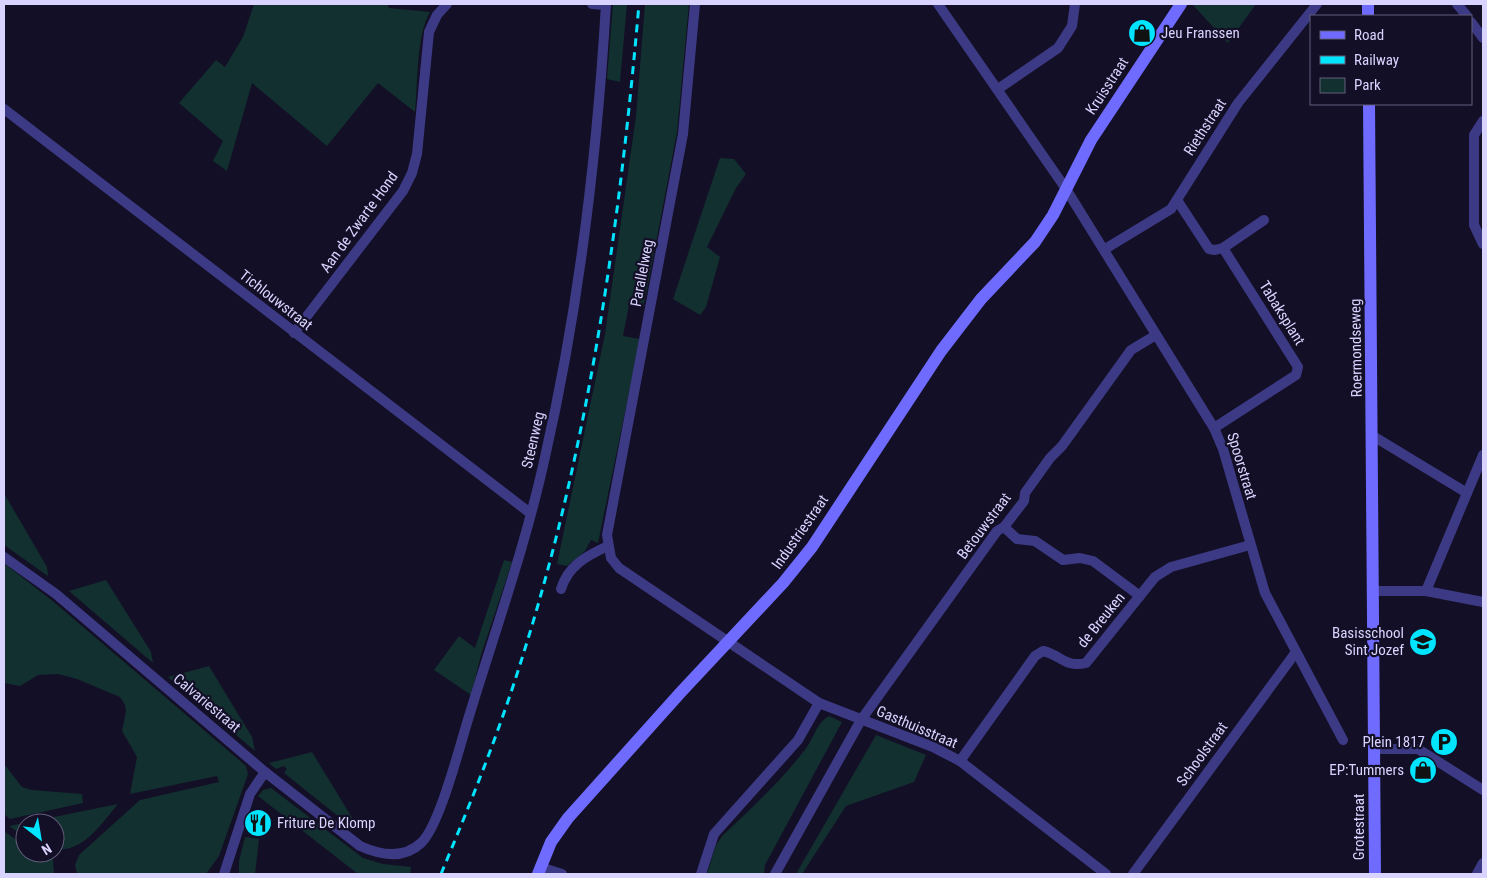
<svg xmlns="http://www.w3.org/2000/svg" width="1487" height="878" viewBox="0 0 1487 878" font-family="'Roboto Condensed',sans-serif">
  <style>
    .green { fill: #12302f }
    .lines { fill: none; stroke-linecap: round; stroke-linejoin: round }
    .street { stroke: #3d3a85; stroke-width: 10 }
    .secondary { stroke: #6f6bff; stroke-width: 12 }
    .rail { stroke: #00e5ff; stroke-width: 3; stroke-dasharray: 8 6; stroke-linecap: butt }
    .labels { text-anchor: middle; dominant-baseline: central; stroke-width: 4.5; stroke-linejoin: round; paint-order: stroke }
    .poi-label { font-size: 15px; fill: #d9d4ff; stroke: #130f26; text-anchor: end }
    .street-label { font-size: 15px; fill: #d9d4ff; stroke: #130f26 }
  </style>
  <rect width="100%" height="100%" fill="#130f26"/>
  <g class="green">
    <path d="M254,4H388L389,8L430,12C416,36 418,84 415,112L378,83L327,146L252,83L227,171L213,161L223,141L179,103L216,60L225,67L243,37Z"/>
    <polygon points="613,4 627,4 620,82 607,79"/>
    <polygon points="645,4 689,4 677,132 647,290 643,307 629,305 623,336 640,339 598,543 591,540 585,551 567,566 557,564 605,334 636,116"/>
    <polygon points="1192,4 1256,4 1228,43"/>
    <polygon points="720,158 734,159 746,174 736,188 707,247 720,257 706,307 700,315 673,299"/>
    <polygon points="5,495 47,567 48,576 4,545"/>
    <polygon points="504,560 512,562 481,655 471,695 434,670 459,636 475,648"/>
    <polygon points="4,563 55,603 246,766 248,774 219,856 206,874 77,874 75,865 79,855 140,800 219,782 217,776 130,794 137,757 122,731 126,711 125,705 120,697 77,679 58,674 38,675 20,686 4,683"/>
    <polygon points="106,580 151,652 153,663 69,591"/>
    <polygon points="209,666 252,737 255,751 168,677"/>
    <path d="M829,716L842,722L765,865L764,874H707L716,845L723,835C752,808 783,779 807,747C814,737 817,722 829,716Z"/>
    <polygon points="876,735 926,755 914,782 846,806 802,874 796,874"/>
    <polygon points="312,752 354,821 353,828 284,773 287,769 284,766 276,769 269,763"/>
    <polygon points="4,764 22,787 32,790 82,794 83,803 10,819 4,814"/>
    <polygon points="271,788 363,858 383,864 411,867 410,874 358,874 258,796 263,790"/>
    <path d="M118,804C102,823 83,853 55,849V823H25V837L9,826Z"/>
    <polygon points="4,831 25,846 25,853 38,853 53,859 54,874 4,874"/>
    <polygon points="245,837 259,839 255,874 239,874 239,861"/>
  </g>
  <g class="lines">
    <g class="street">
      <polyline points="592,4 606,5"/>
      <polyline points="695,4 683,134 607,535 611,558 619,568 819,703 933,747 960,761 1106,874"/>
      <polyline points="938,4 1066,189 1214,428 1223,449 1265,593 1343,740"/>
      <polyline points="1457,4 1467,16"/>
      <polyline points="1471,22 1483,38"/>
      <polyline points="998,89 1058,48 1072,26 1075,4"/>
      <polyline points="4,109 530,513"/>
      <polyline points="1483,121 1474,135 1474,225 1483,244"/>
      <polyline points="1177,200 1209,249 1215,250 1223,248 1298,367 1296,375 1214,428"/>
      <polyline points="1223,248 1264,220"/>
      <polyline points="1105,249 1171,209 1238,103 1317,4"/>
      <polyline points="294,333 403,191 412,173 417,154 429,32 437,15 447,4"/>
      <polyline points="1373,436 1467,493"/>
      <polyline points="1004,527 1017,539 1035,541 1063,560 1080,558 1093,561 1140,596"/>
      <path d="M4,557L56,594L265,772L360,846C380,855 403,860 421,843C440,826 461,741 470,713C496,628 526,544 545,457C579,308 597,156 606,4"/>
      <path d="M561,589C568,566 586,556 608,546"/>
      <polyline points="1374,591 1426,591 1483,602"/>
      <polyline points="1426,591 1483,455"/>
      <polyline points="1376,749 1418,749 1483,790"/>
      <path d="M960,761L1035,656L1043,651C1061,655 1065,668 1086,663L1155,577L1171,567L1250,545"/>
      <polyline points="540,867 562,874"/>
      <polyline points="224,874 250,794 265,772"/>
      <polyline points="701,874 714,834 798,740 819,703"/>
      <polyline points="775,874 861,720 997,531 1004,527 1024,501 1025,493 1050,458 1062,446 1131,350 1156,335"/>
      <polyline points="1133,874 1296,652"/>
      <polyline points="1477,874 1483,863"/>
    </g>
    <g class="secondary">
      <polyline points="1368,4 1368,16"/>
      <polyline points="1369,104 1375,874"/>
      <polyline points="538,874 551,842 568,818 681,692 783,583 812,547 941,351 981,299 1035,242 1053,215 1091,140 1181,4"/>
    </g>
    <path class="rail" d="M441,874C471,802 500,730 523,655C589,445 620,223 639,4"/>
  </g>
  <defs>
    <g id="shop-disc" transform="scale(1.4375)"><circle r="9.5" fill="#00e5ff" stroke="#130f26"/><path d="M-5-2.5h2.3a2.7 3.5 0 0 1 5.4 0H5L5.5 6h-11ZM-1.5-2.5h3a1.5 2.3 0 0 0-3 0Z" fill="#111"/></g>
    <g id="school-disc" transform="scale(1.4375)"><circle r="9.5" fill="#00e5ff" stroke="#130f26"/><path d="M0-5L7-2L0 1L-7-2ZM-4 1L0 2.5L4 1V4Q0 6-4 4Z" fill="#111"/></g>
    <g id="parking-disc" transform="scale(1.4375)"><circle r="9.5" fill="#00e5ff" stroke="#130f26"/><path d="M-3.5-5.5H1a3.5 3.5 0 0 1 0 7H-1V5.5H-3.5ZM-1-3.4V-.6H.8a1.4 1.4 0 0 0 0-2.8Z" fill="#111"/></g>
    <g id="restaurant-disc" transform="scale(1.4375)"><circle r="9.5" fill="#00e5ff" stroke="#130f26"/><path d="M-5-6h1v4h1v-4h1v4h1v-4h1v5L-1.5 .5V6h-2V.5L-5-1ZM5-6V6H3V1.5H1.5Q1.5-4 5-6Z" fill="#111"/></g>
  </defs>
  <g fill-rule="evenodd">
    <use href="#shop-disc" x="1142" y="33"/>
    <use href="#school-disc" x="1423" y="642"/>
    <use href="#parking-disc" x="1444" y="742"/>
    <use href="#shop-disc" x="1423" y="770"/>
    <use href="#restaurant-disc" x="258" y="823"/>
  </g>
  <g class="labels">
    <g class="poi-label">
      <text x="1161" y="33" text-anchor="start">Jeu Franssen</text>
      <text x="1404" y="633">Basisschool<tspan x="1404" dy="17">Sint Jozef</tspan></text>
      <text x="1425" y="742">Plein 1817</text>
      <text x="1404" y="770">EP:Tummers</text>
      <text x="277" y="823" text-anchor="start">Friture De Klomp</text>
    </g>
    <g class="street-label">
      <text transform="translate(1107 86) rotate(-57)">Kruisstraat</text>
      <text transform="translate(1205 127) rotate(-57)">Riethstraat</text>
      <text transform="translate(359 222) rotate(-54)">Aan de Zwarte Hond</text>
      <text transform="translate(642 273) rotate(-79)">Parallelweg</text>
      <text transform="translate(276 300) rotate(38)">Tichlouwstraat</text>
      <text transform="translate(1282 313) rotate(58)">Tabaksplant</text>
      <text transform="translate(1356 348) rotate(-91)">Roermondseweg</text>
      <text transform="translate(533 440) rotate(-77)">Steenweg</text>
      <text transform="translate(1242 466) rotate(73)">Spoorstraat</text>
      <text transform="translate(984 526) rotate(-53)">Betouwstraat</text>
      <text transform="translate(800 532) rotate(-55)">Industriestraat</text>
      <text transform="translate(1101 620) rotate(-51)">de Breuken</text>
      <text transform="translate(207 703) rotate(40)">Calvariestraat</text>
      <text transform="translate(917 727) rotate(23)">Gasthuisstraat</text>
      <text transform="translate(1202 754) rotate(-54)">Schoolstraat</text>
      <text transform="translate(1359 827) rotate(-90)">Grotestraat</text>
    </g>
  </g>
  <rect width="1487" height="878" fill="none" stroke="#d9d4ff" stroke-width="10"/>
  <rect x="1310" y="15" width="162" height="90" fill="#130f26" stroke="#625e7d"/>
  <rect x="1320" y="31" width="25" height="8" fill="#6f6bff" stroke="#625e7d"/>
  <text x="1354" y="40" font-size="15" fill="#d9d4ff">Road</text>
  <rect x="1320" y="56" width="25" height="8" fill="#00e5ff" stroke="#625e7d"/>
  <text x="1354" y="65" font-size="15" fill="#d9d4ff">Railway</text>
  <rect x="1320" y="78" width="25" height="15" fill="#12302f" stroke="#625e7d"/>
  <text x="1354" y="90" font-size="15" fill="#d9d4ff">Park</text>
  <g transform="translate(40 838) rotate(149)"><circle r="24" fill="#130f26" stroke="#625e7d"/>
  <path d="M0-4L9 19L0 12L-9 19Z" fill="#00e5ff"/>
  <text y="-8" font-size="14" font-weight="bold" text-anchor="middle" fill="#d9d4ff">N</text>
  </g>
</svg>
